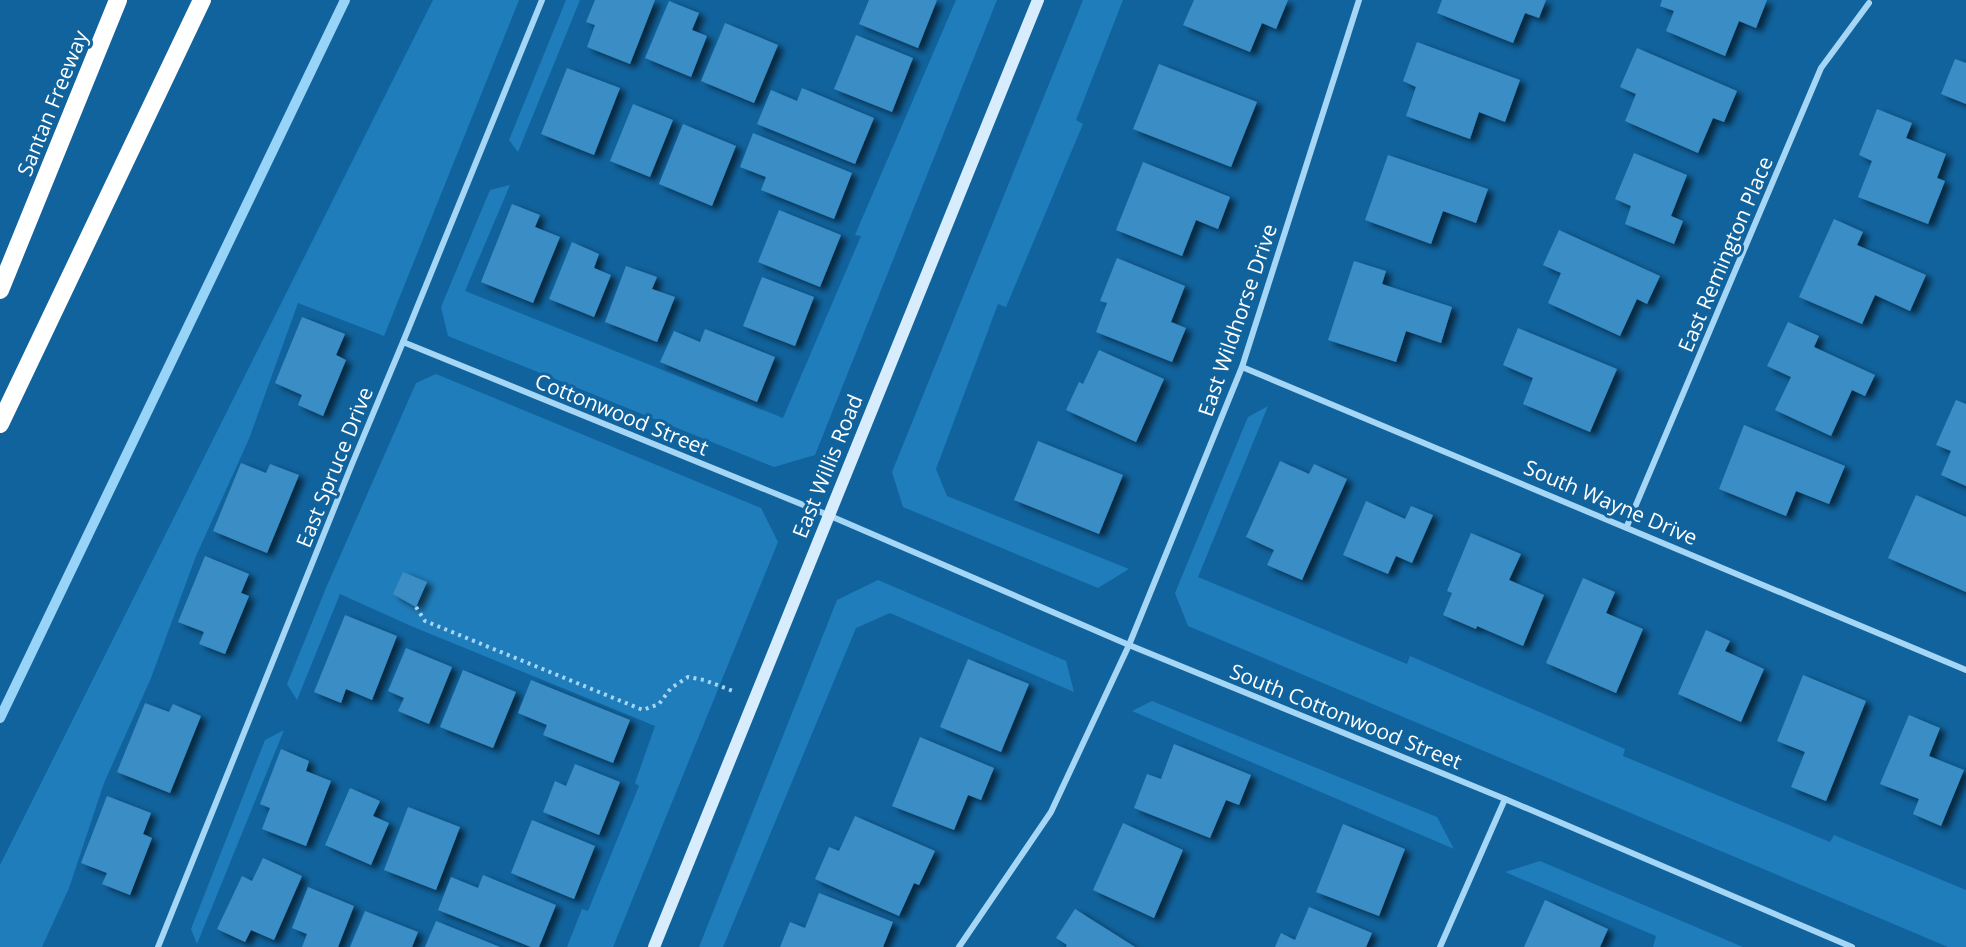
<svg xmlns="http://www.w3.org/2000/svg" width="1966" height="947" viewBox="0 0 1966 947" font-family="'Open Sans',sans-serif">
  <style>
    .green { fill: #1f7dbb }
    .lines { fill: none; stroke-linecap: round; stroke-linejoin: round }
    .stream { stroke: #98d3f8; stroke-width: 10 }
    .building { fill: #3a8dc5; filter: url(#shadow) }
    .path { stroke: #a6d6f5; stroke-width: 4; stroke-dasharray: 3 4.5; stroke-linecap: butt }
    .street { stroke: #a6d6f5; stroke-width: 6 }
    .secondary { stroke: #d7edfd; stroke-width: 12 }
    .highway { stroke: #fff; stroke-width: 18 }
    .labels { text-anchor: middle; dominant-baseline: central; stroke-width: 6; stroke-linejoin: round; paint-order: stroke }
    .street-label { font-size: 21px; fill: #fff; stroke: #11639d }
  </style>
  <defs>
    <filter id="shadow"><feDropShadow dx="6" dy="4" stdDeviation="3" flood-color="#0009"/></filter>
  </defs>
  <rect width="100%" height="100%" fill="#11639d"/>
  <g class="green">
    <polygon points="433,0 519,0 384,336 298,303 249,439 196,556 151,678 104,783 69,888 42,947 0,947 0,865"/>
    <polygon points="566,0 580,0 518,152 509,140"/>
    <polygon points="956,0 997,0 815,455 774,467 448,336 441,307 490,190 510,185 465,291 783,418 861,236 855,235"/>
    <polygon points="1083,0 1123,0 1076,120 1083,124 1006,307 998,304 936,469 947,496 1129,569 1098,588 903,507 892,472"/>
    <polygon points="436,374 761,508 778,542 613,947 567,947 582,909 588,911 639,786 635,783 655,726 411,626 340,594 297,700 287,684 326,588 416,383"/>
    <polygon points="1268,406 1198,577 1407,664 1410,656 1625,749 1623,756 1830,842 1834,835 1966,890 1966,947 1948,947 1188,626 1175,593 1248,417"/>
    <polygon points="878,580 1066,661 1074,692 890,613 856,628 723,947 699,947 837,600"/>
    <polygon points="1152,701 1437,817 1454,849 1132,711"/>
    <polygon points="284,730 197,944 191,929 265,740"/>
    <polygon points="1540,861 1743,947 1653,947 1656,936 1505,872"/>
  </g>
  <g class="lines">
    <polyline class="stream" points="0,718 345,0"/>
  </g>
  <g class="building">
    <polygon points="595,0 655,0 630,64 587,47 595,25 586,22"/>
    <polygon points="869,0 937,0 918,48 859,24"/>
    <polygon points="1194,0 1288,0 1276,29 1262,23 1250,52 1183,25"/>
    <polygon points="1442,0 1546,0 1539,18 1525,13 1513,43 1437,13"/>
    <polygon points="1662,0 1767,0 1756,28 1739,21 1725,56 1666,31 1674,11 1660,6"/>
    <polygon points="669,1 699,13 692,30 707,36 691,77 645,58"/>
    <polygon points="725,23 778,45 754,103 701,81"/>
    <polygon points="856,35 913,58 892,112 834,89"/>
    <polygon points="1417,42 1520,80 1505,122 1479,112 1470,139 1406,116 1416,87 1403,81"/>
    <polygon points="1637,48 1737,91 1724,122 1713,118 1698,153 1625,121 1636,94 1620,87"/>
    <polygon points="1955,59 1966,63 1966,104 1941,94"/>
    <polygon points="1159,64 1257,102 1231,167 1133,129"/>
    <polygon points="567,68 620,88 594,155 541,134"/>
    <polygon points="802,88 874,118 855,164 757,124 771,90 797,101"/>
    <polygon points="633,104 673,120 650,177 610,161"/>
    <polygon points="1877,109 1912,123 1906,138 1946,154 1937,178 1945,181 1928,224 1858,197 1872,161 1859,155"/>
    <polygon points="683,124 736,146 712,206 659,184"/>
    <polygon points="753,133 852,173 834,219 761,190 766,177 740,167"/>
    <polygon points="1634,153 1687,175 1671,216 1683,221 1674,244 1625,224 1631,206 1615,199"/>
    <polygon points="1388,155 1488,189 1476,223 1443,211 1431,244 1365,220"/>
    <polygon points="1143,162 1230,197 1218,229 1196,220 1182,256 1116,230"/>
    <polygon points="512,204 540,215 535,227 560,237 533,303 481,282"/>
    <polygon points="779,210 841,235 820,287 758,262"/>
    <polygon points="1834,219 1863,232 1857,245 1926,275 1910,311 1875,295 1862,324 1799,297"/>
    <polygon points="1559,230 1660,276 1647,304 1637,299 1620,336 1548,303 1561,273 1543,265"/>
    <polygon points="572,242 599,254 594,268 611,275 594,317 549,299"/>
    <polygon points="1117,258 1185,286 1171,322 1186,328 1172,362 1096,332 1107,303 1100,301"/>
    <polygon points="1354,261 1386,271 1382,284 1452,307 1441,343 1406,331 1396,362 1328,340"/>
    <polygon points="626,266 657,277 652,289 675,297 657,342 605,322"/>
    <polygon points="762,277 814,297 795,346 743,326"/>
    <polygon points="302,317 345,334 336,355 346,360 323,416 298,405 302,395 275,383"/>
    <polygon points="1788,322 1819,336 1814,347 1875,375 1865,396 1852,390 1831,436 1775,410 1791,377 1767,366"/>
    <polygon points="1518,328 1617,369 1590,432 1523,404 1533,378 1503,365"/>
    <polygon points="705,329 775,357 757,402 660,362 674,331 700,342"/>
    <polygon points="1099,350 1164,379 1136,442 1066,410 1079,382 1083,384"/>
    <polygon points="1956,400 1966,404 1966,486 1941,475 1951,451 1936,445"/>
    <polygon points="1744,425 1845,466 1829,504 1796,491 1786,516 1719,489"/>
    <polygon points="1038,441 1123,475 1099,534 1014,500"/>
    <polygon points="1280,461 1309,474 1314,464 1347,479 1302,580 1267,565 1274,550 1246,537"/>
    <polygon points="241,463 266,473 270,464 299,475 267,553 213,531"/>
    <polygon points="1916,495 1966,517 1966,592 1888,558"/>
    <polygon points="1366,501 1405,519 1411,506 1433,515 1412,563 1396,556 1388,574 1343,555"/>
    <polygon points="1471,533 1521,554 1509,580 1544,595 1523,646 1477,626 1476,629 1443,615 1452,593 1447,591"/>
    <polygon points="205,556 249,574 241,593 249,596 225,654 199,644 204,632 178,622"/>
    <polygon points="403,572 427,582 416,607 393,594"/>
    <polygon points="1583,578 1615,592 1606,613 1643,629 1616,693 1546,663"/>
    <polygon points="345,615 397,636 372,700 346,689 341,703 314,692"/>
    <polygon points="1706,630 1730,641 1725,651 1764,669 1741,722 1678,694"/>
    <polygon points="406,648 452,667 429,724 398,711 404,698 388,691"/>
    <polygon points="968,659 1029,684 1001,752 940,727"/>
    <polygon points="463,670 516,692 493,748 440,727"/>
    <polygon points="1803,675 1866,701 1826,801 1791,787 1805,752 1777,741"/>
    <polygon points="531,680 630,720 613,763 543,735 547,725 518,713"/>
    <polygon points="145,703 169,712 173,704 201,716 170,793 117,772"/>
    <polygon points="1909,715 1940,728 1929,756 1964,770 1941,826 1913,814 1919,799 1880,784"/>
    <polygon points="920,737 994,768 981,800 968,795 954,830 892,806"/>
    <polygon points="1174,744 1251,775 1239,805 1226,800 1210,838 1134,808 1147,774 1161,779"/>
    <polygon points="281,749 309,761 306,771 331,781 306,846 262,829 270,808 260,804"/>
    <polygon points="575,764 620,782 599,835 543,812 555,781 566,786"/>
    <polygon points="350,788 380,801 373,816 389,823 371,865 325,845"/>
    <polygon points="107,796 151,813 143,834 152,838 130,895 102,884 107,873 81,863"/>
    <polygon points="408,807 460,827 436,890 384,870"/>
    <polygon points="855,816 935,851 919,885 914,883 899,916 815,879 829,847 839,851"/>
    <polygon points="532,820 595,846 574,899 511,873"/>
    <polygon points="1123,823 1183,850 1154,918 1093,890"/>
    <polygon points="1343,824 1405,849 1379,916 1316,892"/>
    <polygon points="263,858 302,876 274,940 251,930 245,942 217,929 242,876 252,881"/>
    <polygon points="483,875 556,905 539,947 531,947 438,910 451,877 478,888"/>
    <polygon points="308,887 354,906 338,947 302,947 307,934 292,928"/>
    <polygon points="819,893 893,922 883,947 780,947 790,922 805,928"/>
    <polygon points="1545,900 1608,929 1600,947 1524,947"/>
    <polygon points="1309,907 1372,933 1366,947 1275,947 1281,933 1295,940"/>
    <polygon points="1075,909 1135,947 1066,947 1067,945 1056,938"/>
    <polygon points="365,911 418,932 412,947 350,947"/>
    <polygon points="436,921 500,947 425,947"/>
  </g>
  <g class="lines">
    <polyline class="path" points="416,607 425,621 643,710 659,704 671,688 688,677 704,680 733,691"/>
    <g class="street">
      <polyline points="403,342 828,515 1129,645 1505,799 1852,947"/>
      <polyline points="1242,367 1966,670"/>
      <polyline points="1627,526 1821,68 1869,3"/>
      <polyline points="158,947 352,464 403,342 542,0"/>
      <polyline points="959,947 1051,812 1129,645 1242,367 1359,0"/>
      <polyline points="1440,947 1505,799"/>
    </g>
    <polyline class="secondary" points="654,947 1038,0"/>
    <g class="highway">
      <polyline points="0,290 118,0"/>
      <polyline points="0,424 202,0"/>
    </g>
  </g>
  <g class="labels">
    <g class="street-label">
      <text transform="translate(52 103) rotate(-68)">Santan Freeway</text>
      <text transform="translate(1725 254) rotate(-67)">East Remington Place</text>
      <text transform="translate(1237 320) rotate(-71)">East Wildhorse Drive</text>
      <text transform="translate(622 414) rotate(22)">Cottonwood Street</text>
      <text transform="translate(827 466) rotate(-68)">East Willis Road</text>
      <text transform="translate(334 467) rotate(-68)">East Spruce Drive</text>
      <text transform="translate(1611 502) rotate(23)">South Wayne Drive</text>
      <text transform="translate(1346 716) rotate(22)">South Cottonwood Street</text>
    </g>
  </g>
</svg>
